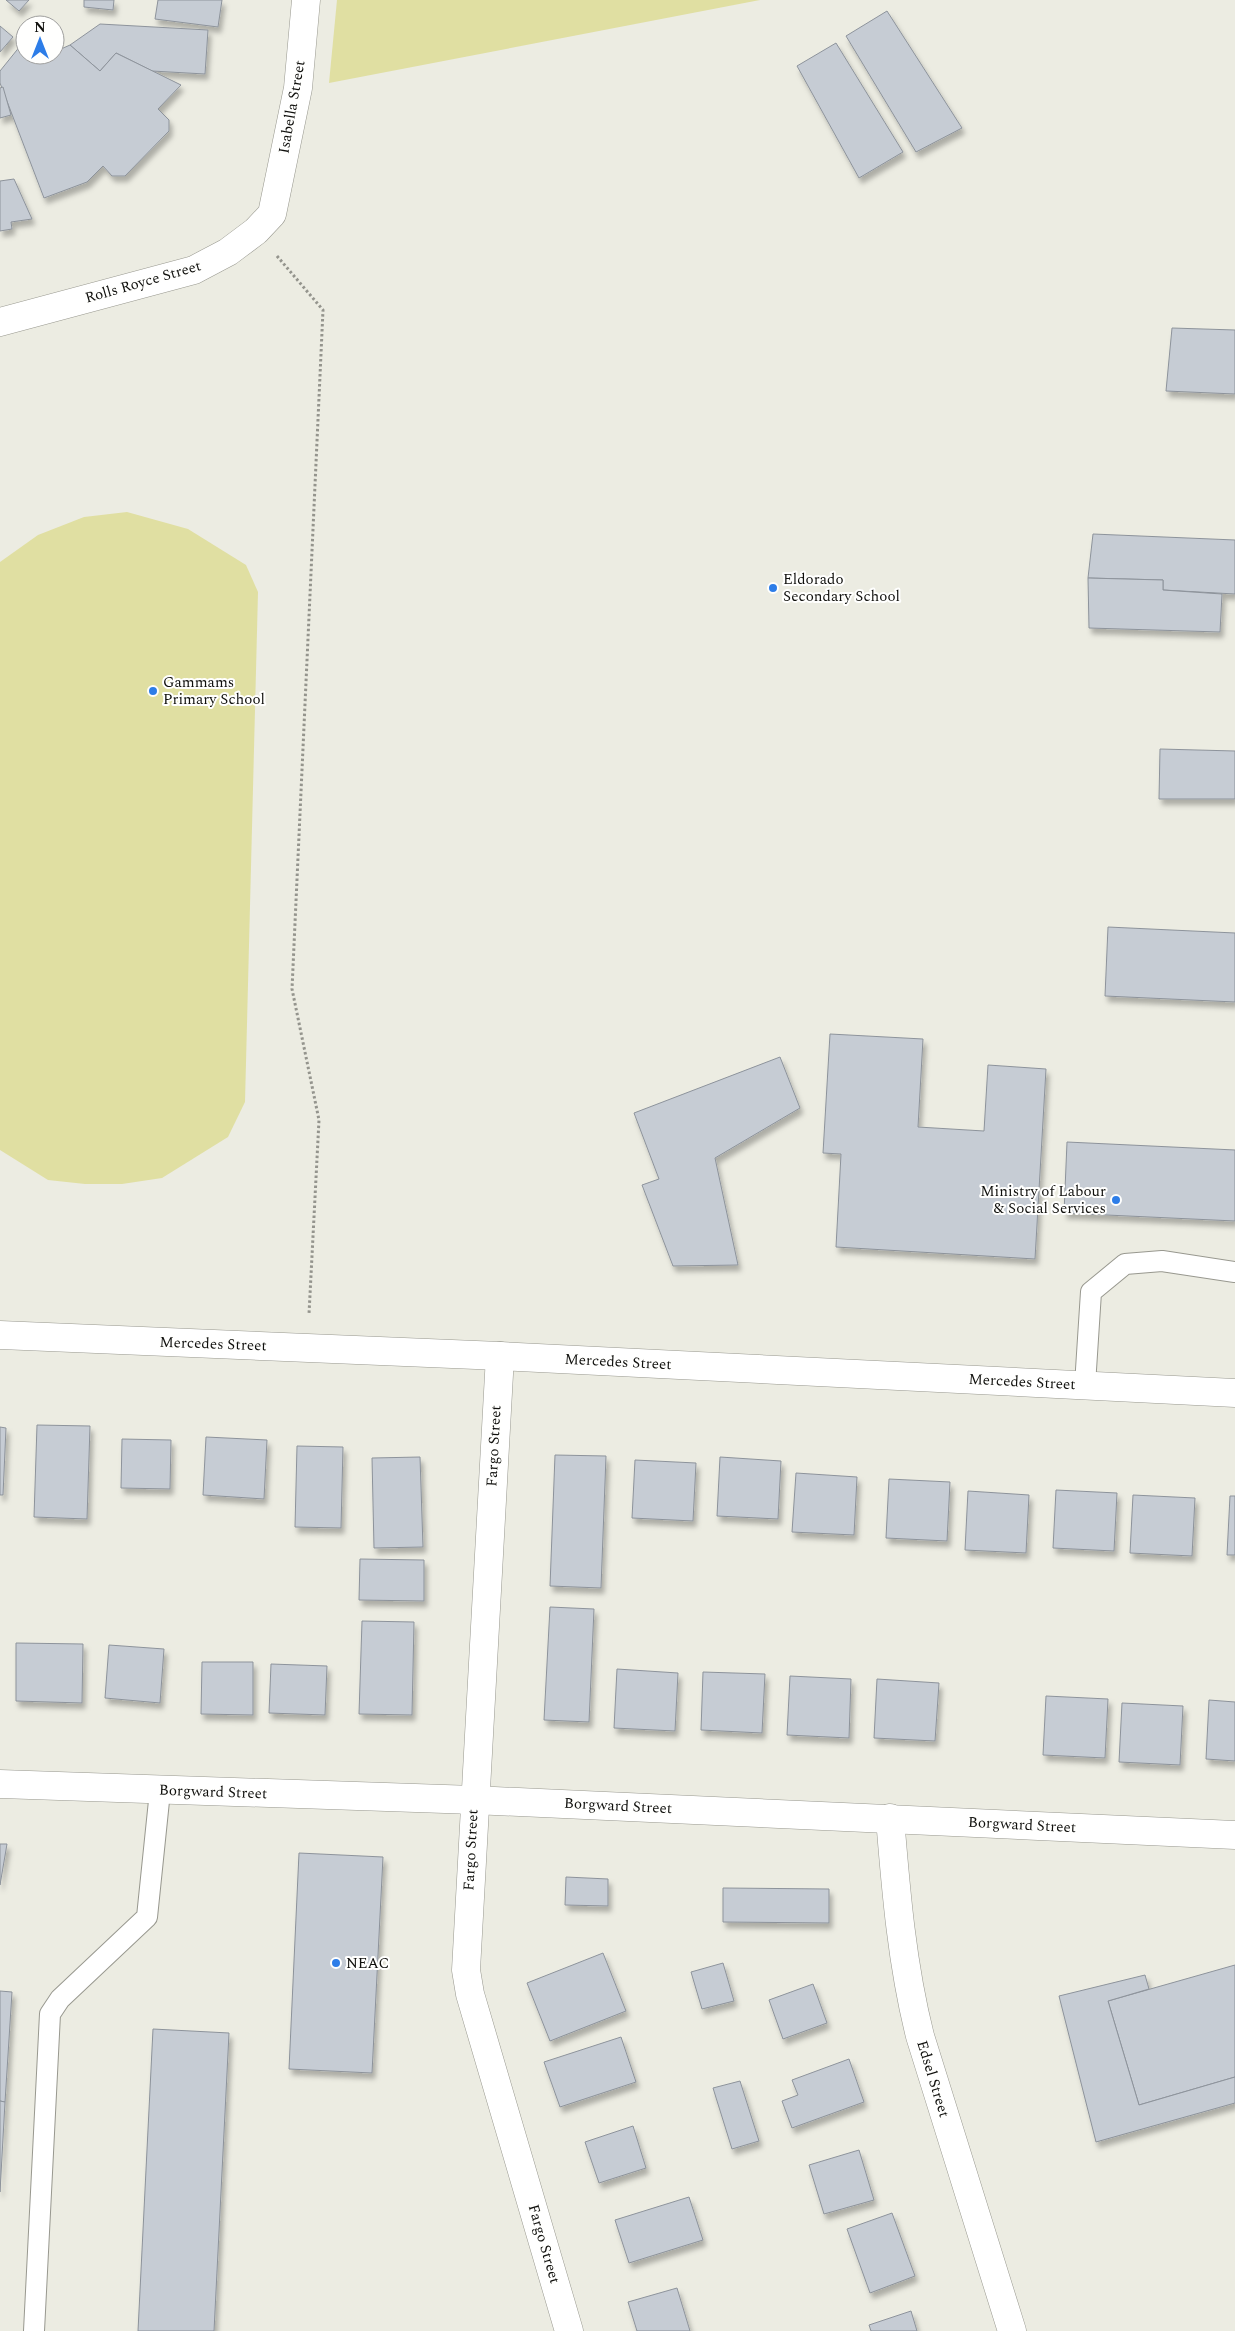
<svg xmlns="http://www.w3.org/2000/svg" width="1235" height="2331" viewBox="0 0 1235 2331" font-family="Spectral,serif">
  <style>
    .green { fill: #e0dfa2 }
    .building { fill: #c6ccd4; stroke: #8d939b; filter: url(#shadow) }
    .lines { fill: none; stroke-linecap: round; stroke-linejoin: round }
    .service-casing { stroke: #98988f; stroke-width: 22 }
    .minor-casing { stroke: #98988f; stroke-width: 29 }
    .path { stroke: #94948d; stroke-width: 3; stroke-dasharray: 2.5 2.5; stroke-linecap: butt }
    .service { stroke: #fff; stroke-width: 20 }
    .minor { stroke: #fff; stroke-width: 28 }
    .poi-dot { fill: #2d7de8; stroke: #fffffe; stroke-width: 2 }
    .labels { text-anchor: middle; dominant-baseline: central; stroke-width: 4; stroke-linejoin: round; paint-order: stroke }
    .street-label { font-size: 15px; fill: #10100d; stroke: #fffffe }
    .poi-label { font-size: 15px; fill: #10100d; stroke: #fffffe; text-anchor: start }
  </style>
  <defs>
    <filter id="shadow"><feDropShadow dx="3" dy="5.5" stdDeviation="2.5" flood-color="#0004"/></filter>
  </defs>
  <rect width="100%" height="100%" fill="#ecece2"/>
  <g class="green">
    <polygon points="337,0 760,0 329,83"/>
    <polygon points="127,512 188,529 246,565 258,592 245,1102 228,1137 162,1178 122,1184 85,1184 48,1180 0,1150 0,562 38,535 84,517"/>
  </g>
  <g class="building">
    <polygon points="6,0 29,0 19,11"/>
    <polygon points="84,0 114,0 113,10 84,7"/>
    <polygon points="158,0 222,0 218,27 155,19"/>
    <polygon points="887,11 962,128 916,152 846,36"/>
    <polygon points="100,24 208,30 205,74 152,71 116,53 100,71 70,45"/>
    <polygon points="0,26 13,37 0,52"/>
    <polygon points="25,40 25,55 55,55 55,43 61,49 70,45 100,71 116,53 181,85 158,109 169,120 169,131 125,176 112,176 103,166 87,182 44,198 0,83 0,71"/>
    <polygon points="836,43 903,152 859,178 797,66"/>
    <polygon points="3,87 11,115 0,118 0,88"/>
    <polygon points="14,179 32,219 11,222 12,229 0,231 0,181"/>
    <polygon points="1172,328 1235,330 1235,394 1166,391"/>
    <polygon points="1093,534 1235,540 1235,594 1163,590 1163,580 1088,578"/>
    <polygon points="1088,578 1163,580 1163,590 1222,594 1220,632 1089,628"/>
    <polygon points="1160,749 1235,751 1235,799 1159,799"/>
    <polygon points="1108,927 1235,933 1235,1002 1105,996"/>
    <polygon points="830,1034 923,1039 918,1127 984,1131 988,1065 1046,1069 1035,1259 836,1247 841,1154 823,1153"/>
    <polygon points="780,1057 800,1108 715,1158 738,1265 673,1266 642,1185 659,1179 634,1113"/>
    <polygon points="1067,1142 1235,1150 1235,1221 1064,1213"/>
    <polygon points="37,1425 90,1426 87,1519 34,1517"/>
    <polygon points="0,1427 6,1428 3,1495 0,1495"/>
    <polygon points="206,1437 267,1440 264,1499 203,1495"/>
    <polygon points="122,1439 171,1440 170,1489 121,1488"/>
    <polygon points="297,1446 343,1447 341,1528 295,1527"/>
    <polygon points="555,1455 606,1456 601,1588 550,1586"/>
    <polygon points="420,1457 423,1547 374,1548 372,1458"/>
    <polygon points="720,1457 781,1461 778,1519 717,1516"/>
    <polygon points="635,1460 696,1463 693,1521 632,1518"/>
    <polygon points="796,1473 857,1477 854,1535 792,1532"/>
    <polygon points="889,1479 950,1482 947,1541 886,1538"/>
    <polygon points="1056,1490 1117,1493 1114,1551 1053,1548"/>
    <polygon points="968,1491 1029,1495 1026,1553 965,1550"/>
    <polygon points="1133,1495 1195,1498 1192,1556 1130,1553"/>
    <polygon points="1230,1496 1235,1496 1235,1555 1227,1555"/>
    <polygon points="360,1559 424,1560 424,1601 359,1600"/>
    <polygon points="550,1607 594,1609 589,1722 544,1720"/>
    <polygon points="362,1621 414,1622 412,1715 359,1714"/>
    <polygon points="16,1643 83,1644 82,1703 16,1701"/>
    <polygon points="109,1645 164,1649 160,1703 105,1698"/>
    <polygon points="202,1662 253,1662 253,1715 201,1714"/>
    <polygon points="271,1664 327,1666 325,1715 269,1713"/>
    <polygon points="617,1669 678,1673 675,1731 614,1728"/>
    <polygon points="703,1672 765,1674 762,1733 701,1730"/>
    <polygon points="790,1676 851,1679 849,1738 787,1735"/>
    <polygon points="877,1679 939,1683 935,1741 874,1738"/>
    <polygon points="1046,1696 1108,1699 1105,1758 1043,1755"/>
    <polygon points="1209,1700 1235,1702 1235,1761 1206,1759"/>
    <polygon points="1122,1703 1183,1706 1180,1765 1119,1762"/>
    <polygon points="0,1844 7,1844 0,1885"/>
    <polygon points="299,1853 383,1857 372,2073 289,2069"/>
    <polygon points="566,1877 608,1879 608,1906 565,1905"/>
    <polygon points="723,1888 829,1889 829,1923 723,1922"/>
    <polygon points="603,1953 626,2011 550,2041 527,1983"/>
    <polygon points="723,1963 734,2001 702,2009 691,1972"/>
    <polygon points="1235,1965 1235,2077 1139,2105 1108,2001"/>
    <polygon points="1145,1975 1149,1989 1108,2001 1139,2105 1235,2077 1235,2103 1096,2142 1059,1996"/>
    <polygon points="813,1984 827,2023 783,2039 769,2000"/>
    <polygon points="0,1991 12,1992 5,2102 0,2101"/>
    <polygon points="153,2029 229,2033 214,2331 138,2331"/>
    <polygon points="621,2037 636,2082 560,2107 544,2062"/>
    <polygon points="849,2059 864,2102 792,2128 782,2101 798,2095 792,2080"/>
    <polygon points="740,2081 759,2141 732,2149 713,2088"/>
    <polygon points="0,2101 5,2102 0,2192"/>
    <polygon points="633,2126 646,2168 599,2183 585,2142"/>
    <polygon points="859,2150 874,2200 824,2214 809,2165"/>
    <polygon points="689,2197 703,2240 629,2263 615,2220"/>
    <polygon points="892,2213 915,2276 870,2293 847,2229"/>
    <polygon points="677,2288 690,2331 637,2331 628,2302"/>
    <polygon points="911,2311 917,2331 871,2331 869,2325"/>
  </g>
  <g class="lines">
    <g class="service-casing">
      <g id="service">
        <polyline points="1085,1385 1091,1292 1125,1264 1162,1261 1235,1272"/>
        <polyline points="34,2331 50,2014 60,1999 147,1917 160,1791"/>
      </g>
    </g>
    <g class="minor-casing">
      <g id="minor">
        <polyline points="0,322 194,270 228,252 256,231 272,214 298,88 306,0"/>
        <polyline points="0,1335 500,1356 1235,1393"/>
        <polyline points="500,1356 466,1970 470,1994 569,2331"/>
        <polyline points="0,1784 474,1800 1235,1835"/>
        <path d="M890,1818C896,1892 902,1965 920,2036L1012,2331"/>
      </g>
    </g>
    <polyline class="path" points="277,256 323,310 292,989 319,1120 309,1314"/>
    <use href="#service" class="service"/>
    <use href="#minor" class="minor"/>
  </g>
  <g class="poi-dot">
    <circle cx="773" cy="588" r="5"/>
    <circle cx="153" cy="691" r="5"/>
    <circle cx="1116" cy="1200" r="5"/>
    <circle cx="336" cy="1963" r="5"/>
  </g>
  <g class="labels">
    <g class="street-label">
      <text transform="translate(292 107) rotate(-80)">Isabella Street</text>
      <text transform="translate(143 282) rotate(-16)">Rolls Royce Street</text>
      <text transform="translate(213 1344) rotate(2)">Mercedes Street</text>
      <text transform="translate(618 1362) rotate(3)">Mercedes Street</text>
      <text transform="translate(1022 1382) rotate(3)">Mercedes Street</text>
      <text transform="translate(494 1446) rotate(-87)">Fargo Street</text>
      <text transform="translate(213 1792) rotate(2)">Borgward Street</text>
      <text transform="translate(618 1806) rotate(3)">Borgward Street</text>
      <text transform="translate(1022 1825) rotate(3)">Borgward Street</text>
      <text transform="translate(471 1850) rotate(-87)">Fargo Street</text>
      <text transform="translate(933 2079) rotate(73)">Edsel Street</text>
      <text transform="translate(544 2244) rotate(74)">Fargo Street</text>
    </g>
    <g class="poi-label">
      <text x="783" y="579">Eldorado<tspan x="783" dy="17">Secondary School</tspan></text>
      <text x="163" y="682">Gammams<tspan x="163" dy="17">Primary School</tspan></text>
      <text x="1106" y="1191" text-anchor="end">Ministry of Labour<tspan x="1106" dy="17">&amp; Social Services</tspan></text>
      <text x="346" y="1963">NEAC</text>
    </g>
  </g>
  <g transform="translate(40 40)"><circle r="24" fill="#fffffe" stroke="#9f9f9e"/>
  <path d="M0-4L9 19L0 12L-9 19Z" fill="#2d7de8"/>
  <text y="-8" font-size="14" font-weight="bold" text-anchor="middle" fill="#10100d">N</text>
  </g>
</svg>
